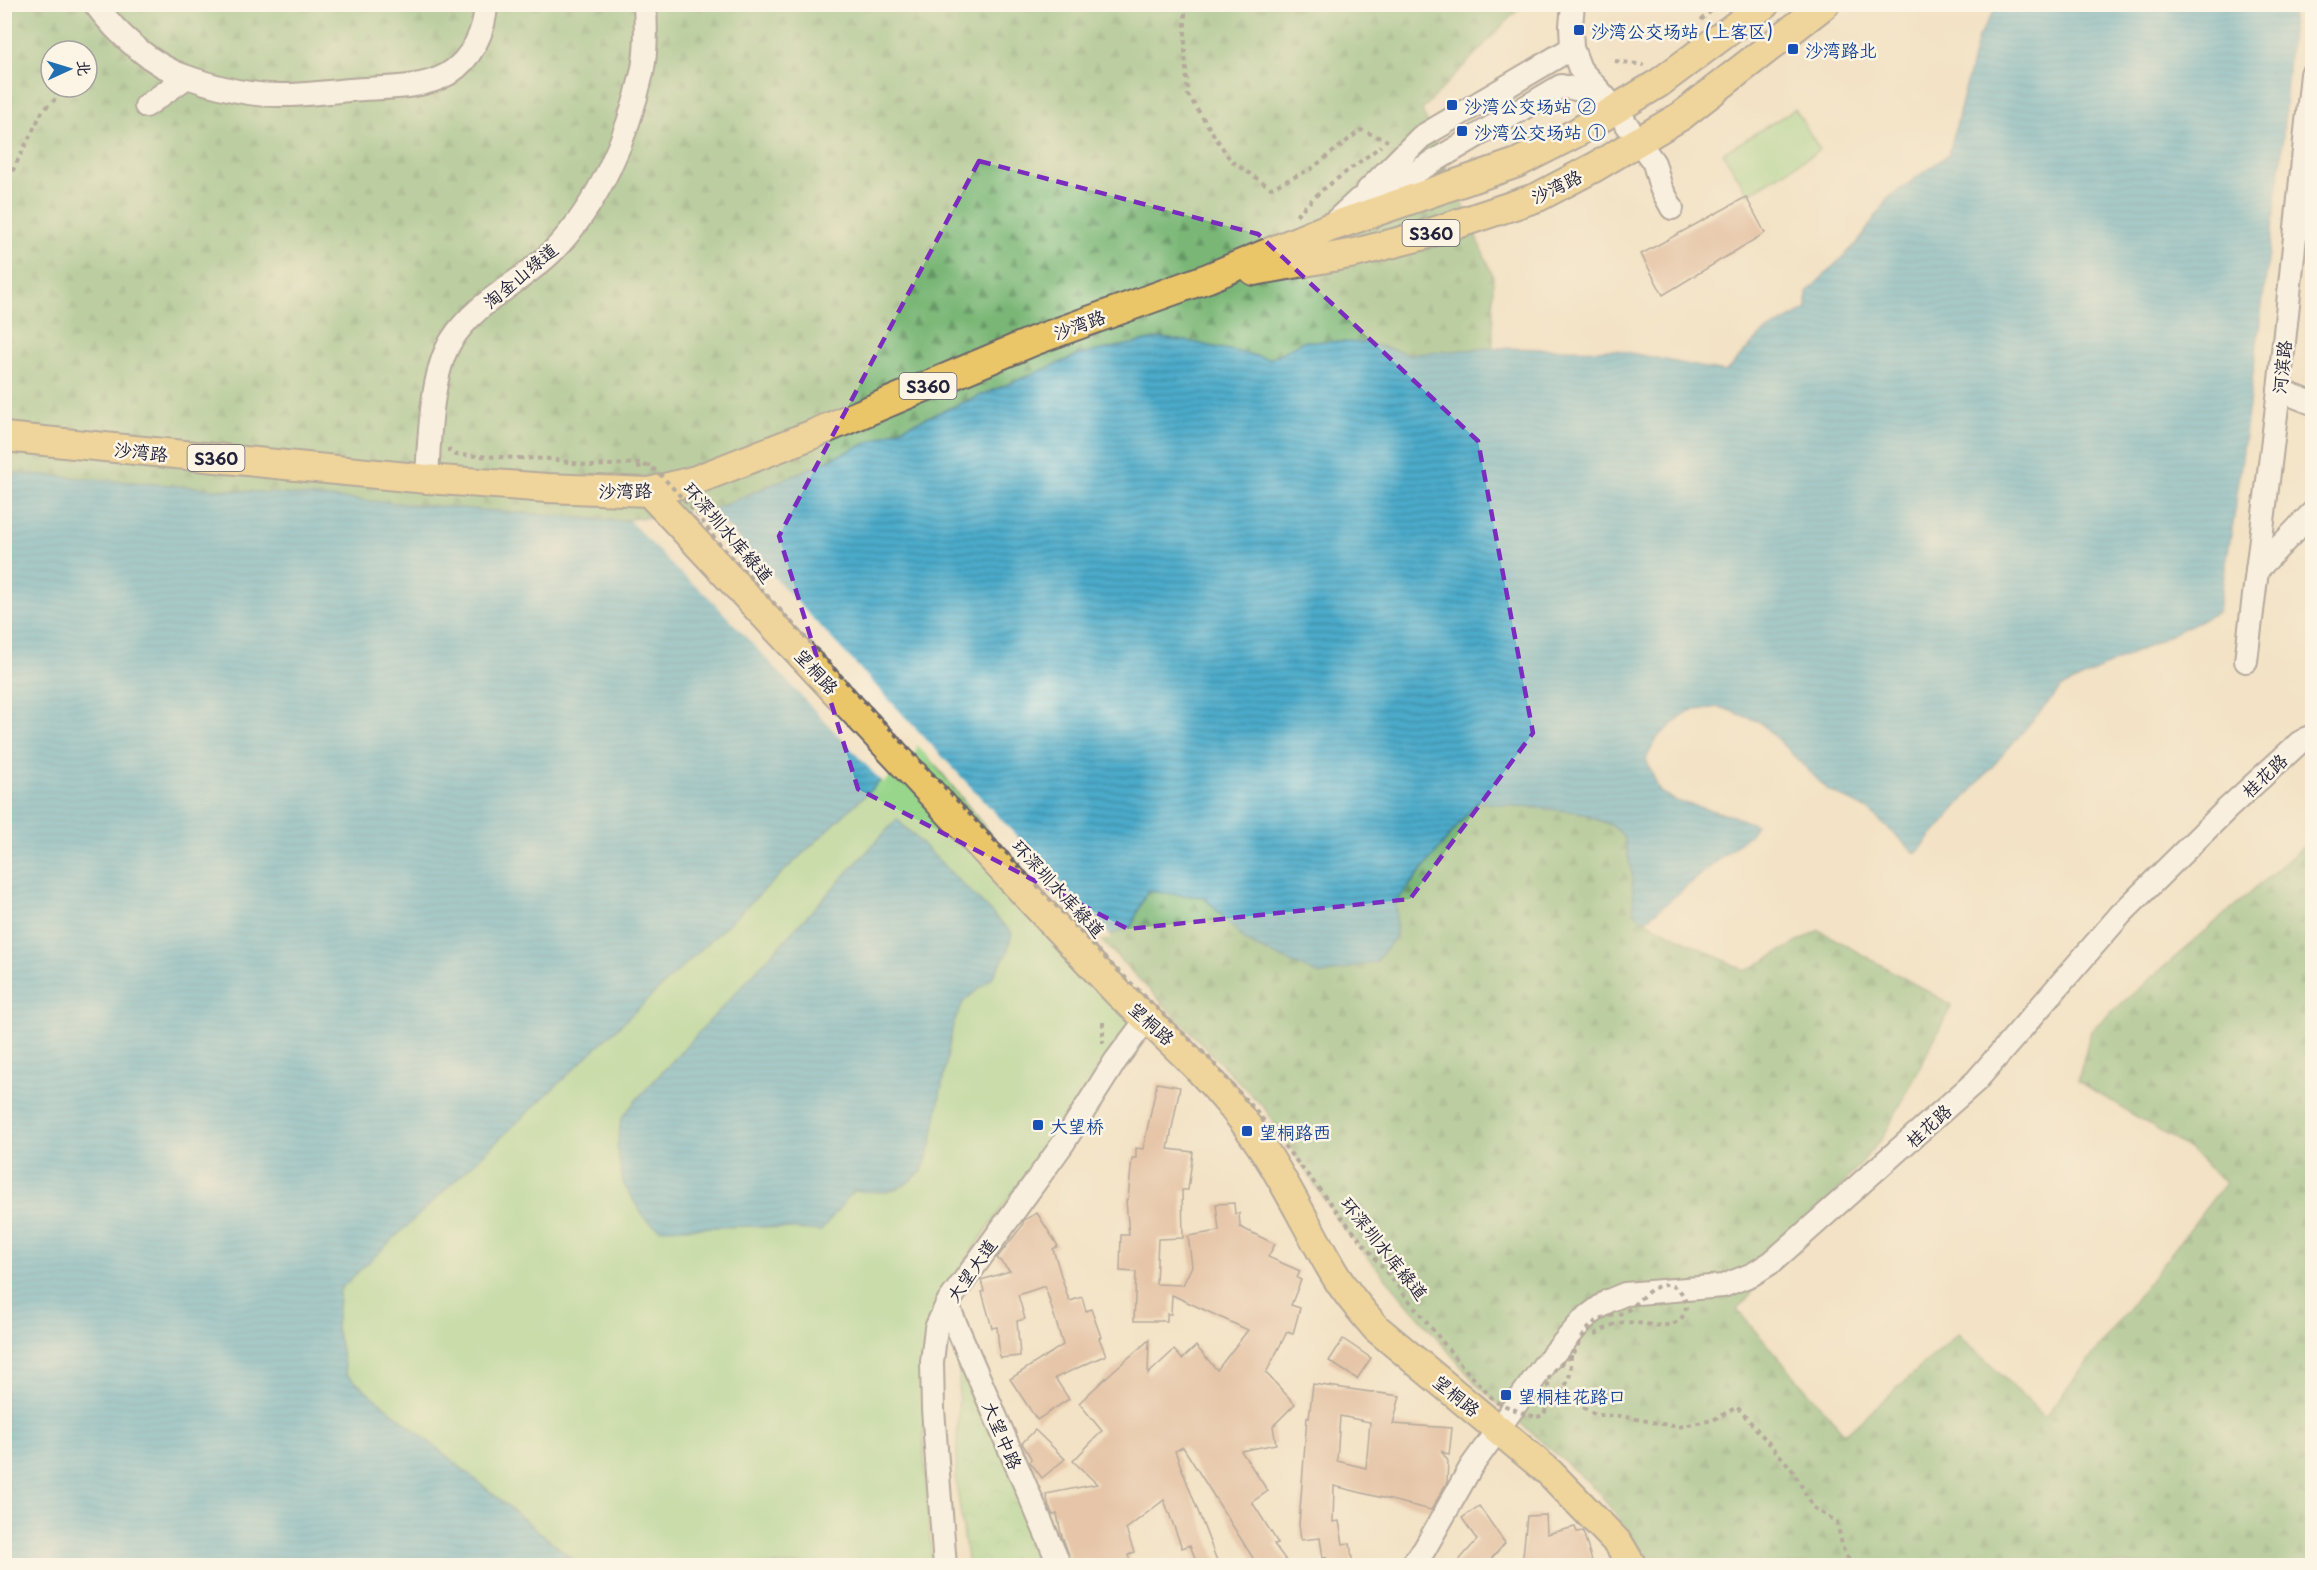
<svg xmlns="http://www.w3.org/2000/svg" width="2317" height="1570" viewBox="0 0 2317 1570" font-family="'Playpen Sans','LXGW WenKai TC',sans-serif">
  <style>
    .grass { fill: #98d68b; stroke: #5d7c63; stroke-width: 1.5 }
    .forest { fill: url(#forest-firs); stroke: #4e6c59; stroke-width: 1.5; fill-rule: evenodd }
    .park { fill: url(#park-crowns); stroke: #5d7c63; stroke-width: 1.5 }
    .water { fill: url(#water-rules); stroke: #366682; stroke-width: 1.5 }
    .pier { fill: #f3e2c5 }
    .building { fill: #d7a285; fill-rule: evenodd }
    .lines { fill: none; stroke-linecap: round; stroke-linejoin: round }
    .minor-casing { stroke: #6b656b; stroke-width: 26 }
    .major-casing { stroke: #6b656b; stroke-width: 32 }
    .path { stroke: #6b656b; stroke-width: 4; stroke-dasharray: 4.5 4.5; stroke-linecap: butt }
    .minor { stroke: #fff; stroke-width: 22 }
    .major { stroke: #ebc669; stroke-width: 28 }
    .path-bridge { stroke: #6b656b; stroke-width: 4; stroke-dasharray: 4.5 4.5; stroke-linecap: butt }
    .marked { fill: none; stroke: #7b2cbf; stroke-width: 4.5; stroke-dasharray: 12 8; stroke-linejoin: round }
    .transit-dot { fill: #1a4fb4; stroke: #fcf5e5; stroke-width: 2 }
    .labels { text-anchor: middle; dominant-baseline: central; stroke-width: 5; stroke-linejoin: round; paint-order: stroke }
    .shield { fill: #fcf5e5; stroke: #63616e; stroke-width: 1.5 }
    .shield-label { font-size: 16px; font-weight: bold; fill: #22223b }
    .transit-label { font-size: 18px; fill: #164399; stroke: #fcf5e5; text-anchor: start }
    .street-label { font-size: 18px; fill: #22223b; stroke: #fcf5e5 }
  </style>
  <defs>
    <pattern id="forest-firs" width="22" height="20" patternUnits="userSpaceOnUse" patternTransform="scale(1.5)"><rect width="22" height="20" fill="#7ab777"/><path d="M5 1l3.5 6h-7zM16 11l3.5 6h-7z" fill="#649463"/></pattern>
    <pattern id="park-crowns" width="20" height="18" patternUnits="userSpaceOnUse" patternTransform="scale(1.5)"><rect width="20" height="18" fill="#98d68b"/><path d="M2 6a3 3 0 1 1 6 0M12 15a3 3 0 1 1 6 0" fill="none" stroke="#83b779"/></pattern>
    <pattern id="water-rules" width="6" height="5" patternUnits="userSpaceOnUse" patternTransform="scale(1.5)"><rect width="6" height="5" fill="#4babca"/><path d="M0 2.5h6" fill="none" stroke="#3e8ba5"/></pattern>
  </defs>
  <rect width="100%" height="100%" fill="#fcf5e5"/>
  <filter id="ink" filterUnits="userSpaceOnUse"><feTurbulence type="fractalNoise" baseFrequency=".0167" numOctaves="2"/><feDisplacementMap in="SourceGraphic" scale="12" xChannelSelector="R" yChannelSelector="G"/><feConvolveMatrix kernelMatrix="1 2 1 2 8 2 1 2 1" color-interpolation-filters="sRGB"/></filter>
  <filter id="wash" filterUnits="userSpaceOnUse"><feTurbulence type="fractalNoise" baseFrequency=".008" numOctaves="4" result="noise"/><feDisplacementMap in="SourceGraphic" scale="24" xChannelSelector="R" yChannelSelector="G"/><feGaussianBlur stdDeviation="1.35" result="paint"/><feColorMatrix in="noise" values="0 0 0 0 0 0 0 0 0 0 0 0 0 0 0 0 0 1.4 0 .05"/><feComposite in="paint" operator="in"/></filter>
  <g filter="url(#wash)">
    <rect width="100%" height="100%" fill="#f3e2c5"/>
    <g class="grass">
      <polygon points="1795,109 1820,150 1748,194 1723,153"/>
      <polygon points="914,738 1134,1016 964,1263 924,1339 924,1455 932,1565 580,1565 346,1374 336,1327 340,1289"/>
    </g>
    <g class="forest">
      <path d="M4,5H1522L1422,110L1493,276V348L1409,354L1368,343L1303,341L1271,359L1192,342L1160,338L1079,355L916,422L715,509L620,521L5,472ZM51,51H87V87H51Z"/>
      <polygon points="1477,802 1579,812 1611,825 1624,836 1632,874 1635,912 1645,921 1746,971 1819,930 1952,1005 1884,1136 1737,1310 1845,1434 1958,1334 2045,1417 2225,1183 2189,1149 2078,1081 2091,1030 2312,839 2312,1565 1654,1565 1597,1490 1479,1387 1343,1228 1265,1109 1100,939 1131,927 1147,891 1204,897 1248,943 1396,936 1396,902"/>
    </g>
    <polygon class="park" points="960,1352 1053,1565 968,1565 956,1481"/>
    <g class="water">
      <polygon points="1998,5 2293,5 2281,162 2235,511 2218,612 2061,688 1916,854 1868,810 1828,790 1760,722 1720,707 1689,711 1657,738 1646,759 1660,792 1676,801 1733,816 1756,825 1750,834 1645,921 1634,912 1632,874 1624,836 1611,825 1579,812 1477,802 1396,902 1396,936 1376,962 1320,975 1248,943 1204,897 1147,891 1131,927 1100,939 915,739 913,750 340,1289 336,1327 346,1374 580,1565 5,1565 4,472 620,521 715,509 916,422 1079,355 1160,338 1192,342 1270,359 1303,341 1368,343 1409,354 1493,348 1616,350 1725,372 1763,333 1807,309 1807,292 1859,241 1888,198 1949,154 1978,37"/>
      <polygon points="897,819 1012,933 1007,953 992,978 964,1001 953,1025 931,1146 922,1171 905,1185 887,1192 853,1191 821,1231 748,1226 660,1229 645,1219 623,1183 617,1148 621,1119 636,1100"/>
    </g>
    <polygon class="pier" points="700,508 705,513 713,512 1112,938 1098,941 917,745 916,752 883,783 709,597 676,569 629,520 689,514 685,510"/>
    <g id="blocks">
      <g class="building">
        <polygon points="1746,197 1765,233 1663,295 1641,254"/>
        <polygon points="1157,1083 1180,1087 1168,1149 1193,1152 1188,1190 1182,1190 1183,1238 1158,1239 1156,1284 1183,1285 1192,1266 1188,1236 1219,1231 1216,1204 1234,1203 1235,1214 1239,1213 1240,1227 1275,1244 1268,1257 1300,1271 1297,1278 1301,1280 1291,1305 1300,1308 1293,1334 1287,1332 1266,1373 1295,1404 1273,1426 1276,1444 1241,1451 1268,1491 1252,1502 1278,1543 1274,1544 1290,1566 1258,1566 1183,1447 1175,1451 1219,1566 1198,1566 1190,1545 1182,1548 1164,1500 1126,1529 1134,1552 1128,1555 1132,1566 1073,1566 1061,1533 1057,1514 1053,1515 1049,1506 1046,1494 1097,1484 1073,1461 1102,1431 1079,1403 1113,1371 1149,1340 1148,1374 1174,1350 1182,1359 1196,1346 1217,1370 1248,1330 1172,1295 1171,1314 1167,1314 1167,1321 1134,1321 1136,1272 1120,1271 1121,1235 1129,1235 1126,1200 1128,1199 1132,1158 1136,1158 1136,1148 1143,1149"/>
        <polygon points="1037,1213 1058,1246 1053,1249 1067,1295 1070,1301 1082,1297 1086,1311 1091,1309 1101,1337 1099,1338 1106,1355 1055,1378 1069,1399 1037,1420 1010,1379 1063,1345 1045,1286 1018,1295 1025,1319 1017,1321 1020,1356 1000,1358 997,1327 992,1328 982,1292 984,1291 981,1280 1010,1271 997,1258 1022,1226 1024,1220"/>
        <polygon points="1343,1339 1371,1358 1357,1379 1329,1361"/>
        <path d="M1313,1384L1400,1396L1393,1424L1452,1428L1449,1455L1441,1451L1448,1461L1447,1482L1431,1510L1334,1486L1333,1522L1339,1521L1343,1544L1350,1543L1353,1566H1328L1326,1557L1323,1558L1320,1538L1301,1540L1299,1524L1307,1417L1309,1418ZM1340,1416L1370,1422L1366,1468L1337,1461Z"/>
        <polygon points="1035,1430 1065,1459 1042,1478 1030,1462 1031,1458 1022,1443"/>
        <polygon points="1479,1506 1505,1543 1485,1566 1454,1566 1477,1540 1462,1518"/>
        <polygon points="1546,1515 1547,1534 1575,1527 1577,1532 1583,1531 1592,1561 1571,1566 1522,1566 1527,1516"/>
      </g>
    </g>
  </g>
  <g filter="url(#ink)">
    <use href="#blocks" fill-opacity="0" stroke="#6b656b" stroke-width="1.5"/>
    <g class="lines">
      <g class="minor-casing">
        <g id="minor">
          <path d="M95,4C118,35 151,65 187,77C207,84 229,90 249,93C282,98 317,93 350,90C381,87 420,90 448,74C472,59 485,31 486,4"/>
          <polyline points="1573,4 1571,26 1572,48 1580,69 1615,108 1654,163 1661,188 1672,208"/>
          <polyline points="146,106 187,77"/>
          <polyline points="1368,190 1421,137 1572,48"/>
          <polyline points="1331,225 1358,200 1404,179 1561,86 1580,90 1615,108"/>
          <polyline points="2279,390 2312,403"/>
          <path d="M427,479C429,441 431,373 451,341C476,301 521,283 553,251C599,204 628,136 642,73C647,51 646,27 645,4"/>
          <polyline points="2257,570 2312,513"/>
          <polyline points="2246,661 2279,390 2312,74"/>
          <polyline points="947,1304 1060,1566"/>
          <polyline points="945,1566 933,1409 932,1362 936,1328 947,1304 1062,1145 1116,1060 1146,1020"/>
          <polyline points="1411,1566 1424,1550 1471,1467 1544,1365 1584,1319 1608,1301 1625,1294 1723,1286 1753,1274 1772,1262 1976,1081 2121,914 2227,809 2299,743 2312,736"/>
        </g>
      </g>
      <g class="major-casing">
        <g id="major">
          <polyline points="1254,271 1355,253 1421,236 1538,197 1595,167 1681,116 1825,4"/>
          <polyline points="4,437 427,479 547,488 649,492 696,480 811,435 1036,340 1208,278 1328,228 1517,163 1576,133 1659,83 1765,4"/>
          <path d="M649,492L1119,994C1171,1040 1223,1088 1262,1147C1288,1186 1308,1229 1332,1270C1344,1291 1360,1309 1376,1328L1549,1472L1619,1544L1632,1566"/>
        </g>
      </g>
      <g class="path">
        <polyline points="1185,4 1185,55 1188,95 1231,161 1271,188 1311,169 1361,130 1388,141"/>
        <polyline points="1701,20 1719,4"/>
        <polyline points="1615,61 1644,65"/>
        <polyline points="4,170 12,172 43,110 58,97"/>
        <polyline points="1296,215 1322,190 1381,146"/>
        <polyline points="449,448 449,451 456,455 519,458"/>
        <polyline points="637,467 653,465"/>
        <polyline points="711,503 708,511 712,525"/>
        <polyline points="1103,1022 1103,1043"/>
        <polyline points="1564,1388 1583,1407 1596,1415 1621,1416 1678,1427 1713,1420 1737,1407 1791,1468 1814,1508 1837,1522 1843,1549 1852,1566"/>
        <polyline points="1537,1417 1544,1415 1550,1394"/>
      </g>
      <use href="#minor" class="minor"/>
      <use href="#major" class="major"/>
      <g class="path-bridge">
        <polyline points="519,458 551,459 592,466 640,463 657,471 698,515 715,539 863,700 1106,959 1208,1057 1260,1116 1462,1366 1496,1402 1525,1414 1537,1417"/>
        <path d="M1571,1355C1571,1370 1571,1382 1559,1393L1550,1391L1547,1383C1553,1367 1559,1367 1570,1356C1581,1345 1583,1329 1598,1320C1607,1315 1619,1316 1628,1310C1639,1301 1650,1286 1665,1285C1684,1284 1694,1310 1678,1321C1661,1332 1637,1319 1619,1323C1610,1325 1601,1331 1594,1335"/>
      </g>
    </g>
  </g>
  <path d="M0 0H2317V1570H0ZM979,161L1258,234L1478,441L1533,733L1410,899L1128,929L858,789L779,536Z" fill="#f3e2c5" fill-opacity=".55" fill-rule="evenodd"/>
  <path class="marked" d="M979,161L1258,234L1478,441L1533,733L1410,899L1128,929L858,789L779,536Z"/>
  <g class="transit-dot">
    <rect x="1573" y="24" width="12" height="12" rx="3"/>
    <rect x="1787" y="43" width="12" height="12" rx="3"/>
    <rect x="1446" y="99" width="12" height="12" rx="3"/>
    <rect x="1456" y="125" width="12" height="12" rx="3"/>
    <rect x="1032" y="1119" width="12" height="12" rx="3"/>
    <rect x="1241" y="1125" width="12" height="12" rx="3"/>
    <rect x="1500" y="1389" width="12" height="12" rx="3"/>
  </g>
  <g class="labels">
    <g class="shield">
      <rect x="1402.5" y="220" width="57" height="26" rx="4.5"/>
      <rect x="899.5" y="373" width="57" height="26" rx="4.5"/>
      <rect x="187.5" y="445" width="57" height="26" rx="4.5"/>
    </g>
    <g class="shield-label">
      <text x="1431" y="233">S360</text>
      <text x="928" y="386">S360</text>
      <text x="216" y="458">S360</text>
    </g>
    <g class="transit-label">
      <text x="1591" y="30">沙湾公交场站 (上客区)</text>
      <text x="1805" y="49">沙湾路北</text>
      <text x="1464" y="105">沙湾公交场站 ②</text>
      <text x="1474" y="131">沙湾公交场站 ①</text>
      <text x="1050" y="1125">大望桥</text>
      <text x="1259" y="1131">望桐路西</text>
      <text x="1518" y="1395">望桐桂花路口</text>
    </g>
    <g class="street-label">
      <text transform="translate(1556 186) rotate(-26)">沙湾路</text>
      <text transform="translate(520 275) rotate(-40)">淘金山绿道</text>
      <text transform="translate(1079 324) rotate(-20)">沙湾路</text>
      <text transform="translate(2281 367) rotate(-84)">河滨路</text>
      <text transform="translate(141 451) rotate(6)">沙湾路</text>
      <text transform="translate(625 490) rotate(-1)">沙湾路</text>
      <text transform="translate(729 532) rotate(49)">环深圳水库緑道</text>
      <text transform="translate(817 671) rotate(47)">望桐路</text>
      <text transform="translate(2264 775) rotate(-43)">桂花路</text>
      <text transform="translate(1059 888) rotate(47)">环深圳水库緑道</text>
      <text transform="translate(1152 1023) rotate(42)">望桐路</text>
      <text transform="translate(1928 1125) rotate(-42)">桂花路</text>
      <text transform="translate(1385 1248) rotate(51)">环深圳水库緑道</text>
      <text transform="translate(971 1270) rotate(-55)">大望大道</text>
      <text transform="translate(1457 1395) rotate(39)">望桐路</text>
      <text transform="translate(1003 1435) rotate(67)">大望中路</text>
    </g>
  </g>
  <rect width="2317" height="1570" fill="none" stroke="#fcf5e5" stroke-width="24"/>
  <g transform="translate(69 69) rotate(86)"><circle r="28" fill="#fcf5e5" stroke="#a5a1a1" stroke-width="1.5"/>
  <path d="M0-4.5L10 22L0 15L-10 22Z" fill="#1f6fb2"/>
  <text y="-9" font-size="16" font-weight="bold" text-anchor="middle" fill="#22223b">北</text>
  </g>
</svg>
